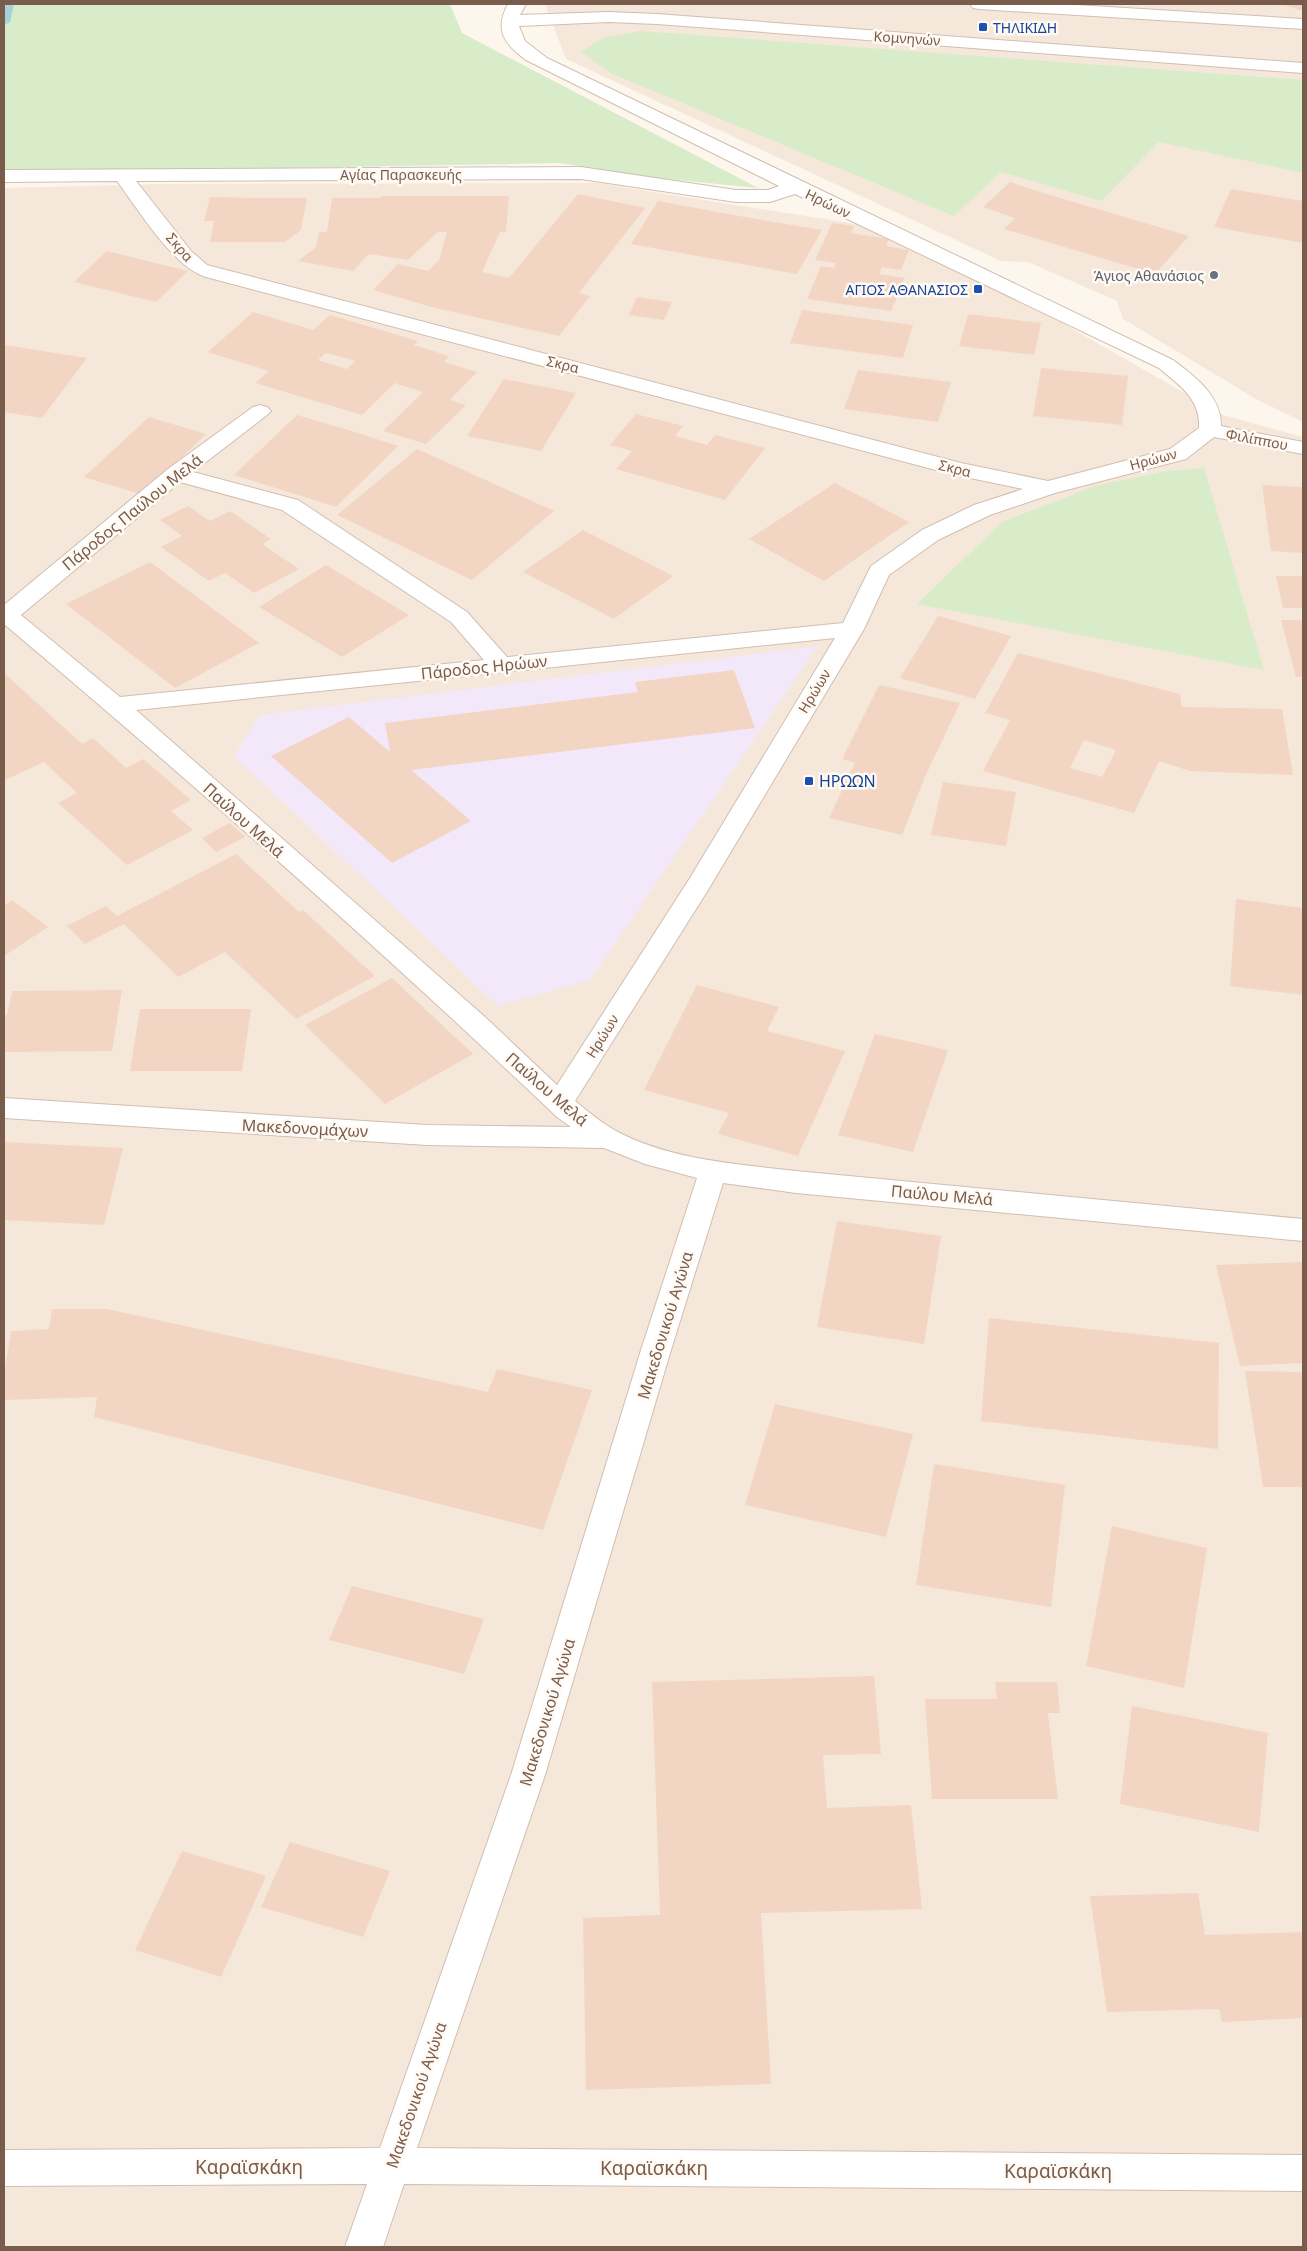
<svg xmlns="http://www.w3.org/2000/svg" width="1307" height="2251" viewBox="0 0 1307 2251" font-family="'Noto Sans',sans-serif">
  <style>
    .residential { fill: #f5e8da }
    .education { fill: #f3e8fa }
    .green { fill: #d8ecc9 }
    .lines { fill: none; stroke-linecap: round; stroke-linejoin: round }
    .stream { fill: #a5d3da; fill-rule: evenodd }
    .building { fill: #f3d5c3; fill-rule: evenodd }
    .minor-casing { stroke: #d1beb0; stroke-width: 2 }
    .minor { fill: #fff; fill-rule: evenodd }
    .transit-dot { fill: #1a4fb4; stroke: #fffaf3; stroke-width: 2 }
    .worship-dot { fill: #6b7280; stroke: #fffaf3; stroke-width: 2 }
    .labels { text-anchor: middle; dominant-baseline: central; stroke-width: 5; stroke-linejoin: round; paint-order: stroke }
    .far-transit-label { font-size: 14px; fill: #164399; stroke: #fffaf3; text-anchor: start }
    .far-street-label { font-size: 14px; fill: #7a5c4d; stroke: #fffaf3 }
    .far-worship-label { font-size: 14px; fill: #5b616d; stroke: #fffaf3; text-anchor: end }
    .street-label { font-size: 16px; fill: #7a5c4d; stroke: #fffaf3 }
    .transit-label { font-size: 16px; fill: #164399; stroke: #fffaf3; text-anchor: start }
    .near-street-label { font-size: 19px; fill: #7a5c4d; stroke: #fffaf3 }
  </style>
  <rect width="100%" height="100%" fill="#fdf6ec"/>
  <g class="residential">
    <polygon points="545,4 1303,4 1303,422 1256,399 1123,319 1117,301 1028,262 1001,261 566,59"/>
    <polygon points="597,183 856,224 1057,320 1223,415 1303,437 1303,2247 4,2247 4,188 165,184"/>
  </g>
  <polygon class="education" points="818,646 590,980 498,1006 234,756 260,715"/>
  <g class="green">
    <polygon points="4,4 450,4 462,33 758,188 647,177 560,163 4,173"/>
    <polygon points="641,31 1303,80 1303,173 1159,142 1101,201 1001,172 954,216 610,73 581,52 603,38"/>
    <polygon points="1204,468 1264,670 917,604 1002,522 1095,486 1167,471"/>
  </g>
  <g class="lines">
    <polygon class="stream" points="4,4 14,4 10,22 4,25"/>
  </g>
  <g class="building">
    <polygon points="1281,4 1303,4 1303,11"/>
    <polygon points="1010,182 1040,192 1189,236 1155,274 1004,229 1015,218 983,207"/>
    <polygon points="1231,189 1303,201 1303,243 1214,227"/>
    <polygon points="578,194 645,208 579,293 590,296 559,336 435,308 373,290 398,264 428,271 439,260 447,232 438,232 408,260 369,254 353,271 298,261 316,247 319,232 327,232 332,198 381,198 381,196 509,196 506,232 500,232 482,272 509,278"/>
    <polygon points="210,197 259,198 307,198 301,230 285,242 210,242 214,221 204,221"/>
    <polygon points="658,201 739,216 822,230 797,274 631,244"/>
    <polygon points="832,223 854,226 851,233 889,239 886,246 909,250 901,270 882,267 879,274 905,278 891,311 807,299 821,266 834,268 836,263 815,260"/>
    <polygon points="107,251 188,271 156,302 74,282"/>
    <polygon points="637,297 672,302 664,320 629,315"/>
    <polygon points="802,310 913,325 903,358 790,343"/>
    <path d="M253,312L313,330L330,315L418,341L414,345L449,356L444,362L477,372L450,400L466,405L426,444L383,431L423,392L395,383L362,415L255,383L269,371L208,352ZM326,353L345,358L355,361L347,369L318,360Z"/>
    <polygon points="968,314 1041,323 1034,355 959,346"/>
    <polygon points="4,345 87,358 42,418 4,412"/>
    <polygon points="1041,368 1128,376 1122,425 1033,416"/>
    <polygon points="858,370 951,382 938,422 844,409"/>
    <polygon points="504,379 576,393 541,451 467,436"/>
    <polygon points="636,414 683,426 675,436 707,445 715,435 765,448 725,500 616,469 632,451 610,445"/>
    <polygon points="297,415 355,432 398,446 336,507 234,475"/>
    <polygon points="149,417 206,434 143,495 84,477"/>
    <polygon points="417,449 554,511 472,580 337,515"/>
    <polygon points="835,483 909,522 824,581 749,539"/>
    <polygon points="1262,485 1303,487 1303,553 1271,551"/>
    <polygon points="188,506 210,521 230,511 271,539 262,544 299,569 254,593 225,573 209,581 161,547 182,536 160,520"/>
    <polygon points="583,530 673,576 614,619 523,572"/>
    <polygon points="150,562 259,643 175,688 66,604"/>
    <polygon points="326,565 409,615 342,657 259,607"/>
    <polygon points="1276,576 1303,576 1303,608 1283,608"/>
    <polygon points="938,616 1011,636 975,699 900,678"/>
    <polygon points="1281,620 1303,620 1303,677 1296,677"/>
    <path d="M1018,653L1180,694L1182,707L1282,709L1293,775L1190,771L1159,761L1134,813L983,771L1010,720L985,713ZM1084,740L1116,750L1102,777L1070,768Z"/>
    <polygon points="734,670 755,728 411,770 471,821 392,863 271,756 349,717 390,752 385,723 638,692 635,682"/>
    <polygon points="4,673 82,744 93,738 126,768 143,759 191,800 171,811 193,830 127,865 58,803 77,793 44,762 5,780"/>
    <polygon points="879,685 960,703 924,779 902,835 829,818 855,763 842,759"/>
    <polygon points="943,782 1016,792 1006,846 931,835"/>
    <polygon points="230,823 245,837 216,852 202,838"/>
    <polygon points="236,854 299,912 303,910 375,976 296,1019 225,952 178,977 124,924 85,944 67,926 106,906 117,916"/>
    <polygon points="1236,899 1303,908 1303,995 1230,986"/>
    <polygon points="12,900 48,927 4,956 4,906"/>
    <polygon points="392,978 473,1054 385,1104 305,1025"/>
    <polygon points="697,985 779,1007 767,1031 845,1051 798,1156 718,1134 729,1113 644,1090"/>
    <polygon points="122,990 112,1051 4,1052 4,1015 7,1015 12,991"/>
    <polygon points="140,1009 251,1009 242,1071 130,1071"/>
    <polygon points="875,1034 948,1050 913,1152 838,1135"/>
    <polygon points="4,1142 123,1148 104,1225 4,1220"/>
    <polygon points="837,1221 941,1236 924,1344 817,1327"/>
    <polygon points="1303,1262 1303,1363 1240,1366 1216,1265"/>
    <polygon points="52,1309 107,1309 488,1392 497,1369 592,1390 543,1530 94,1417 97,1397 4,1400 4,1376 11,1331 49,1329"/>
    <polygon points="989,1318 1219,1343 1218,1449 981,1421"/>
    <polygon points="1245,1371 1303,1372 1303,1487 1263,1487"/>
    <polygon points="775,1404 913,1434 886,1537 745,1505"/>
    <polygon points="934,1464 1065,1485 1051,1607 916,1585"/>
    <polygon points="1112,1526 1207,1548 1184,1688 1086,1666"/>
    <polygon points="352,1586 484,1619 464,1674 329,1640"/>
    <polygon points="874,1676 881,1754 823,1755 827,1808 911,1805 922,1909 761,1913 771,2084 586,2090 583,1918 660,1915 652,1682"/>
    <polygon points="995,1682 1057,1682 1060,1713 1048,1713 1058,1799 932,1799 925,1699 997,1699"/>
    <polygon points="1132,1706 1268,1733 1259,1832 1120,1804"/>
    <polygon points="290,1842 390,1871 363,1937 261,1907"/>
    <polygon points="182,1851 266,1876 221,1977 135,1950"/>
    <polygon points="1198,1893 1205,1935 1302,1932 1303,2018 1222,2022 1219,2009 1107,2012 1090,1896"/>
  </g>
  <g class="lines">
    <g class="minor-casing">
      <g id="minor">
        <path d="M508,4H526L520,15L608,12L657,14L1303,63V73L657,24L608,22L519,26L525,41L547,58L1173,360C1194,376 1222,396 1221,426L1303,442V454L1214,437L1186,459L1055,493L990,515L938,540L889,575L864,629L708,890L575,1101C587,1111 602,1123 616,1131C670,1160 737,1164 796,1171L1303,1219V1241L796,1193L723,1183L671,1350L545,1775L417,2148L1303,2155V2191L404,2184L383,2247H345L367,2184L4,2186V2150L380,2148L511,1775L641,1350L697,1178L645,1164L604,1148L427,1145L4,1118V1098L427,1125L571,1127L557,1117C378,947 193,783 4,624V605L168,469L253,407L260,405L267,407L271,411L267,415L193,472L298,500L467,612L507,657L843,623L871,566L922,530L974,505L1023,489L951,474L206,277C173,267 138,209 117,181L4,182V170L581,167L736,190H768L779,186L526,60C504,44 494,30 508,4ZM581,179L736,202H770L795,194L1159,368C1179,385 1201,399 1199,428L1170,449L1048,481L961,463L207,265L191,251L136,181ZM180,482L282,510L451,622L484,660L120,697L21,615ZM835,638L690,878L557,1085L485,1017L136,710Z"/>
        <polygon points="970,4 1060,4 1303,19 1303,29 979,9 973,8"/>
      </g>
    </g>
    <use href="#minor" class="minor"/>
  </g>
  <g class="transit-dot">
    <rect x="978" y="22" width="10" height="10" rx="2.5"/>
    <rect x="973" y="284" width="10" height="10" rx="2.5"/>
    <rect x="804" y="776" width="10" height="10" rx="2.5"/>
  </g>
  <circle class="worship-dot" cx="1214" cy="275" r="5"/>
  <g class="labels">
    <g class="far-transit-label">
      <text x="993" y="27">ΤΗΛΙΚΙΔΗ</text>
      <text x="968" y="289" text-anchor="end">ΑΓΙΟΣ ΑΘΑΝΑΣΙΟΣ</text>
    </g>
    <g class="far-street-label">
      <text transform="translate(907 38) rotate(4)">Κομνηνών</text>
      <text x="401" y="174">Αγίας Παρασκευής</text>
      <text transform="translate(828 203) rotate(26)">Ηρώων</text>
      <text transform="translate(180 247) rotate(49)">Σκρα</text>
      <text transform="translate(563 364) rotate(14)">Σκρα</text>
      <text transform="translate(1257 439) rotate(11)">Φιλίππου</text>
      <text transform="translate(1153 459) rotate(-15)">Ηρώων</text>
      <text transform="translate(955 468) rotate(14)">Σκρα</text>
      <text transform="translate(814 691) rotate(-59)">Ηρώων</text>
      <text transform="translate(602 1036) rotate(-58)">Ηρώων</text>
    </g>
    <g class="far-worship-label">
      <text x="1204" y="275">Άγιος Αθανάσιος</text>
    </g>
    <g class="street-label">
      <text transform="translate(132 512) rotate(-39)">Πάροδος Παύλου Μελά</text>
      <text transform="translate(484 667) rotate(-6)">Πάροδος Ηρώων</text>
      <text transform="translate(244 820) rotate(42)">Παύλου Μελά</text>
      <text transform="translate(547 1089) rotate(41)">Παύλου Μελά</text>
      <text transform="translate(305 1128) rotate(3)">Μακεδονομάχων</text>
      <text transform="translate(942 1195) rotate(5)">Παύλου Μελά</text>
      <text transform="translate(665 1325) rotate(-73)">Μακεδονικού Αγώνα</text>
      <text transform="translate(547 1712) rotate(-73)">Μακεδονικού Αγώνα</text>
      <text transform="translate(416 2095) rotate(-71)">Μακεδονικού Αγώνα</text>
    </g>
    <g class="transit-label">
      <text x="819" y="781">ΗΡΩΩΝ</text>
    </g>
    <g class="near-street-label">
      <text x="249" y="2167">Καραϊσκάκη</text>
      <text x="654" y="2168">Καραϊσκάκη</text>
      <text x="1058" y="2171">Καραϊσκάκη</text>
    </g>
  </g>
  <rect width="1307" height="2251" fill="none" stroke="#7a5c4d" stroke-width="10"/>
</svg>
